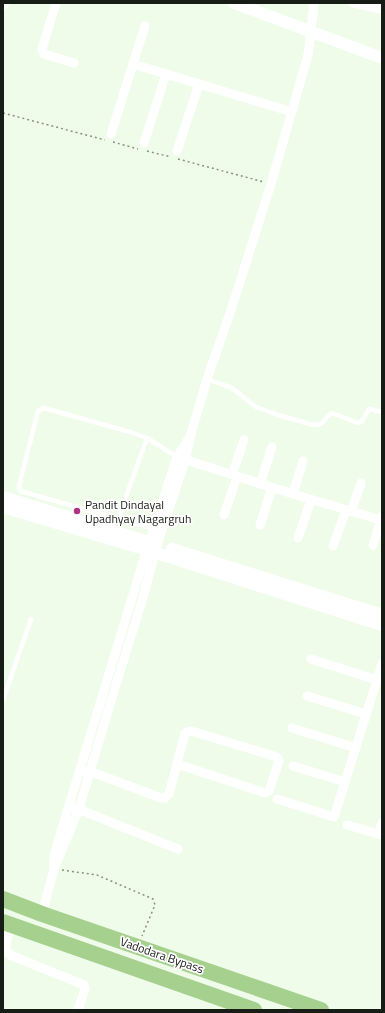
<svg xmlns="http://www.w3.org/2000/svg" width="385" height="1013" viewBox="0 0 385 1013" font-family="'Titillium Web',sans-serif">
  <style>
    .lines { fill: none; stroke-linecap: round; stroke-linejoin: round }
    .path { stroke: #899185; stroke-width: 1.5; stroke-dasharray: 2 3; stroke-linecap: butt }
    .lane { stroke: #fff; stroke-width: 4.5 }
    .street { stroke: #fff; stroke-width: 9 }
    .secondary { stroke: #fff; stroke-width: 12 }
    .highway { stroke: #a5d08e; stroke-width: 16 }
    .poi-dot { fill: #af3284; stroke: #fff; stroke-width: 1.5 }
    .labels { text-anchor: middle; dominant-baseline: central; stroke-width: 3.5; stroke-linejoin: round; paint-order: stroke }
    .poi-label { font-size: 12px; fill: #181c16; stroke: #fff; text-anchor: start }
    .street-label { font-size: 12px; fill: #181c16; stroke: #fff }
  </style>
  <rect width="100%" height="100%" fill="#f0fcea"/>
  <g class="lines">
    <g class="path">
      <polyline points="3,113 105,140"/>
      <polyline points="113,142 138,149"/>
      <polyline points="147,151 171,157"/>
      <polyline points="178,159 264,182"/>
      <polyline points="3,250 3,249"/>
      <polyline points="62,870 97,875 153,899 155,905 142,936"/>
    </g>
    <g class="lane">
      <path d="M207,379L232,388L256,407L278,415L313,425C327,425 322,418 332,413L358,423L362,421L369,409L382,412"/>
      <polyline points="118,519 147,438"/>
      <polyline points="155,529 20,491 19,486 38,411 44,408 130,432 147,438 177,457"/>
      <polyline points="3,700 31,619"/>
    </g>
    <g class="street">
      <polyline points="56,3 42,49 44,54 74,63"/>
      <polyline points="353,3 382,9"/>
      <polyline points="3,5 5,3"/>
      <polyline points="133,64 145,26"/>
      <polyline points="111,134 133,64 292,112"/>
      <polyline points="144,143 166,74"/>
      <polyline points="177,151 199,84"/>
      <polyline points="191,434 207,379 231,310 271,184 308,55 314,3"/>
      <polyline points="180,458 293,494 381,520 382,516"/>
      <polyline points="232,475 244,440"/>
      <polyline points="260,484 272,447"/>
      <polyline points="293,494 303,461"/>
      <polyline points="351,512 361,483"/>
      <polyline points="224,515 237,477"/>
      <polyline points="260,525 272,488"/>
      <polyline points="298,538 311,500"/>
      <polyline points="373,545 381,520"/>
      <polyline points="333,546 346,510"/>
      <polyline points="311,659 377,680"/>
      <polyline points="307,696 366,714"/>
      <polyline points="292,728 356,748"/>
      <polyline points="293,766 345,782"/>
      <polyline points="84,771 97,774 161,798 165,798 169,794 185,733 191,731 277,757 279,761 269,791 265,793 177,764"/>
      <polyline points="277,799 334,817 382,664"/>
      <polyline points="73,807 178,849"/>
      <polyline points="347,825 382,835"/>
      <polyline points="378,834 382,823"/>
      <polyline points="42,914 54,869 79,809 110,704 142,601 157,545 185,461 191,434 177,457 149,542 54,855 54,869"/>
      <path d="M12,925C9,935 1,947 10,955L84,985L85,989L78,1010"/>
    </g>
    <g class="secondary">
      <polyline points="234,3 382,58"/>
      <polyline points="3,497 149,542"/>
      <polyline points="3,507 147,550 382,625"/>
      <polyline points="172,549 382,615"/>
    </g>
    <g class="highway">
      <polyline points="3,899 42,914 321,1010"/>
      <polyline points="3,922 254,1010"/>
    </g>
  </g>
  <circle class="poi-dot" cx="77" cy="511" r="4"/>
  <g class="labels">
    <g class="poi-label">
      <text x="85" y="504">Pandit Dindayal<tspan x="85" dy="14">Upadhyay Nagargruh</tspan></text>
    </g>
    <g class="street-label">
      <text transform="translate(162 955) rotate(19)">Vadodara Bypass</text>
    </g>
  </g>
  <rect width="385" height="1013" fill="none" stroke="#181c16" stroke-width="8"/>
</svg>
